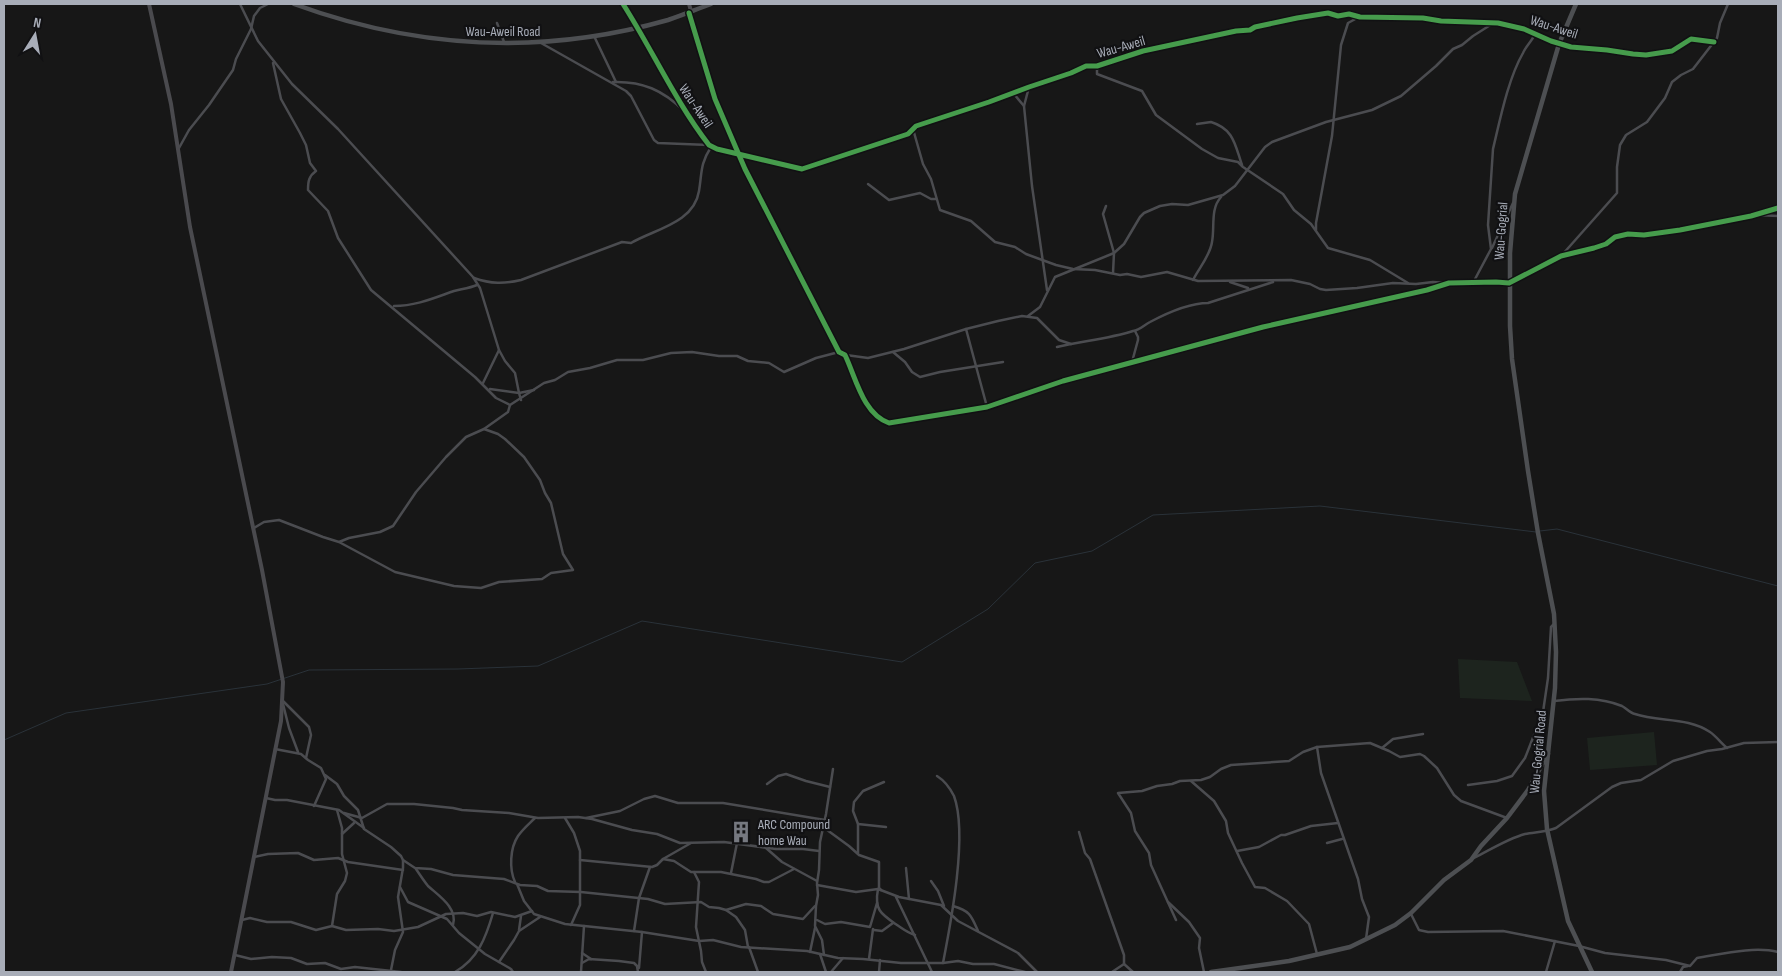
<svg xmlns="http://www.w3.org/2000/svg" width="1782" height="976" viewBox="0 0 1782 976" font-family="'Sofia Sans Condensed',sans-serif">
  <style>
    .green { fill: #1d241e }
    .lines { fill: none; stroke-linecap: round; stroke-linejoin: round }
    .stream { stroke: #2a3239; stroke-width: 1 }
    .street { stroke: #4b4c50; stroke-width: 2.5 }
    .secondary { stroke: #4a4a4e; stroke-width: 4 }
    .primary { stroke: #4d4f52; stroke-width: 4.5 }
    .cycleway-casing { stroke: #111113; stroke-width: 8 }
    .cycleway { stroke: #469c4c; stroke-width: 5 }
    .labels { text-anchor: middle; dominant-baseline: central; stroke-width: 4.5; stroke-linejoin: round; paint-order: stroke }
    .street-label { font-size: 14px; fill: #a8adb8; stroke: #111113 }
    .poi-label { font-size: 14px; fill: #a8adb8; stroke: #111113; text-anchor: start }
  </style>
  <rect width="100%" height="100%" fill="#171717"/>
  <g class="green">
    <polygon points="1458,659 1517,662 1532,701 1460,698"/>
    <polygon points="1654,732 1657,765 1590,770 1587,738"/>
  </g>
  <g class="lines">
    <g class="stream">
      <polyline points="1540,531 1557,529 1778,586"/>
      <polyline points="4,740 66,713 267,684 309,670 458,669 538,666 642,621 902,662 988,609 1035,563 1092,551 1153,515 1320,506 1536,532"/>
    </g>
    <g class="street">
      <polyline points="240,4 258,41 292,84 338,129 473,277 480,288 499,350 505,361 515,373 519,393 534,390"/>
      <path d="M623,4C653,51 675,101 709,145L717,149L802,169L908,134L916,126L989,102L1029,87L1071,73L1086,66H1097L1143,51L1236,31L1250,30L1255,27L1297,18L1328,13L1338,16L1349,14L1360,17L1423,18L1441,21L1498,23L1524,29L1551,41L1571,47L1607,50L1633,54L1646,55L1672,51L1691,39L1714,42"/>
      <path d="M689,13L715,99L745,169L839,352L845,355C856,378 863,414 889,423L987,407L1063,381L1263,327L1427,290L1449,283L1496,282L1509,283L1561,256L1594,248L1606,244L1615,237L1628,234L1644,235L1680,230L1751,216L1778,208"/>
      <polyline points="497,23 504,42"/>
      <polyline points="594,36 616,82"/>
      <polyline points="541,43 626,91 631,96 654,140 658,143 709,145"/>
      <path d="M273,63L281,99L300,133L306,145L310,163L316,171C309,176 308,181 308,190L328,211L338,238L371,290L475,377L496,398L510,405"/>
      <polyline points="1097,66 1097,74 1142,91 1156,115 1202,149 1218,158 1238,162 1243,167 1283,194 1294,210 1311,224 1328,248 1370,260 1408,283"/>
      <path d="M613,82C642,81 663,90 684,111"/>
      <polyline points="1029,87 1024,106 1032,186 1047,290"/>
      <polyline points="1013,93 1024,106"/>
      <path d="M1197,124L1211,122C1234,129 1235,145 1242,165"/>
      <polyline points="913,129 923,164 931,179 940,210 971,221 995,242 1015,247 1026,254 1056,265 1073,269 1095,270 1120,275 1127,274 1141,277 1167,272 1198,281 1291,280 1310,284 1320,289 1326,290 1357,288 1393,283 1416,284 1433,282 1447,283"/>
      <polyline points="179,148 189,130 209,105 233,70 236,59 251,29 254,16 260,8 268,4"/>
      <polyline points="868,184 889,200 920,193 931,199 936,199"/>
      <polyline points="1106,206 1103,214 1114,253 1113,273"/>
      <polyline points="1757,215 1778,216"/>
      <polyline points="1316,230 1316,223 1332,136 1341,45 1348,23 1359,17"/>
      <polyline points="1492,248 1513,203"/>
      <polyline points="1562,255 1617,193 1617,167 1620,145 1626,135 1647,122 1665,98 1672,82 1681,75 1693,69 1717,38 1720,23 1728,4"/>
      <path d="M474,278C491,284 504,284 521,280L622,242L631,243C655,229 694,223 699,191C702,173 700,164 711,147"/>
      <path d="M1193,280C1199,268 1210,256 1212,242C1215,227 1210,209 1221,197"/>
      <path d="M1474,281L1491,249L1488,225L1493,149C1500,120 1508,79 1523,53C1526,46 1532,41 1535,34"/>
      <polyline points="1230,282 1248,288"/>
      <path d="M394,306C416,306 434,298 454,291C462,289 470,288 477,285"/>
      <polyline points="1028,316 1040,307 1055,277 1114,253 1124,244 1140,217 1144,213 1160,206 1172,204 1188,205 1223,195 1235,186 1265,147 1272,142 1326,122 1372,110 1401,96 1436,66 1453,49 1462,45 1473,36 1492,24"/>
      <polyline points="966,329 987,407"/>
      <path d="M1057,347C1082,341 1108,339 1133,331C1140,330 1144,325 1150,322C1167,313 1188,303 1208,303L1273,282"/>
      <polyline points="893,352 905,362 912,372 920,377 940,372 1003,362"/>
      <polyline points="846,355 868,358 904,349 966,329 998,321 1022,316 1037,318 1059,340 1071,344"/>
      <polyline points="1132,362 1138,340 1138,337 1135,331"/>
      <polyline points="483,383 499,350"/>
      <polyline points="490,389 519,393 521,400"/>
      <polyline points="484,429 508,412 510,405 544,383 555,380 568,372 590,368 617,360 643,360 671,353 692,352 719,356 737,356 748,361 769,363 784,372 816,358 839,352"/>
      <polyline points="254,528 264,522 279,520 323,537 339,542 395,572 454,586 481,588 499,582 542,579 551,573 573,570 563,554 551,503 545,493 540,480 524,457 505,439 498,434 484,429 466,437 446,457 416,492 393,526 380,532 349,538 339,542"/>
      <polyline points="282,700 309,727 311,735 306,758"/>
      <path d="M1554,701C1577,698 1600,697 1622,706C1626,708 1630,713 1635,714C1659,722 1688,717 1710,732C1716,736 1721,743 1727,748"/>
      <polyline points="283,704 289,728 298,752"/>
      <polyline points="1317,747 1321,773 1358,879 1362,899 1369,917 1366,939"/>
      <polyline points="1382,748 1393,739 1423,734"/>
      <polyline points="275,749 301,754 308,760 321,768 326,779 314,806"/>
      <polyline points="325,775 337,784 344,796 358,810 364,829 391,847 401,856 403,860 403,868 398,897 403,932 395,950 391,970"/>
      <path d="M937,776C945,781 950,788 954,796C968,834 951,922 943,963"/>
      <polyline points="1191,781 1214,801 1226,821 1228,833 1242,863 1255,887 1265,888 1287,901 1309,924 1317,954"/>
      <polyline points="767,784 778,776 786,774 806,781 830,787"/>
      <polyline points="1468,785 1497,781 1512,776 1525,758 1543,712 1548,678 1551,627 1554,624"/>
      <polyline points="266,798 275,800 287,800 339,810 364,828"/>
      <polyline points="344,813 362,818 387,804 414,804 453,808 462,810 509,813 538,818 578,817 592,819 632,830 657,834 680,843 724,842 776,849 803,849 819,851"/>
      <polyline points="565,818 574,833 580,851 580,905 571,925"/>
      <polyline points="586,818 620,811 644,799 655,796 678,803 723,803 825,820"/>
      <polyline points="858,824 886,827"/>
      <polyline points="823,827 849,846 859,855 879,862 879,888 881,890"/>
      <polyline points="1079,832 1085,853 1090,859 1124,955 1124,964 1112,972"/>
      <polyline points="342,834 354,823"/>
      <polyline points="1327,843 1342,839"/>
      <polyline points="766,848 782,862 817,881"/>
      <polyline points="1237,851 1259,847 1281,835 1285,835 1311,826 1338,823"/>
      <polyline points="858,853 858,824 853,811 854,802 863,791 884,782"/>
      <polyline points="254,857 268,854 298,853 314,860 338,858 348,862 403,870"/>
      <path d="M1474,858C1490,850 1507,839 1525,834C1535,832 1546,832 1556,828L1612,787L1621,783L1641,780L1673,761L1707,751L1722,749L1744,743L1778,742"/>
      <polyline points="663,859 674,861 691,872 721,872 756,879 764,882 769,882 794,869"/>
      <polyline points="403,860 415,868 431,869 453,875 504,879 520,885 537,886 548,891 581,892 648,899 665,904 701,902 709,907 719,908 726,910 736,917 745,930 748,947"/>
      <polyline points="580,860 652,867 657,865 663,859 691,843"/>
      <polyline points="906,868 909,899"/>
      <path d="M416,869C420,875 424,881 428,886C439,896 458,908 453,925"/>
      <polyline points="694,872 699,882 696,927 701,951 702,962 706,972"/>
      <polyline points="731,873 737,843"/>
      <polyline points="931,881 938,891 944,906"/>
      <path d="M515,882C509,869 510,848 518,836C523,829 529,824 535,818"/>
      <polyline points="517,884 524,901 534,914 565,924 642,932 699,941 713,940 741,947 807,951 838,958 863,959 901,963 943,963 958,961 973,964 994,964 1025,972"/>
      <polyline points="817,885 856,892 878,889 899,897 941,905 958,921 1018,953 1037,972"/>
      <polyline points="400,887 408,902 447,919 459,933 485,954 511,969 513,972"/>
      <path d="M878,889C874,910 881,914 897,925C903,929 908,933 915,935"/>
      <polyline points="896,897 932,972"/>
      <polyline points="1168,902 1189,922 1200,938 1199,948 1204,972"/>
      <path d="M953,906C970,911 971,915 978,931"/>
      <polyline points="726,910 746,904 761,906 773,914 803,919 815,906"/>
      <path d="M1411,914L1419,930L1428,932L1503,931L1579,946L1605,953L1666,960L1690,966L1697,958C1722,954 1754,946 1778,952"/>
      <polyline points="242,920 250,918 267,922 291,922 316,930 332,926 337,894 345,881 347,873 342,854 342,828 337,810"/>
      <polyline points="817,920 825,924 841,922 870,927 877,903"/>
      <polyline points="1176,920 1151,865 1149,853 1135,831 1131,813 1118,793 1142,791 1157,786 1172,784 1180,781 1201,780 1210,777 1221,769 1231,765 1289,761 1303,752 1317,747 1370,743 1389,751 1400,757 1420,754 1424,756 1437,768 1454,795 1461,801 1507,818"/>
      <polyline points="332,926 346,930 378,929 394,931 418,927 446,914 463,913 477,916 491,912 515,917 532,911"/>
      <polyline points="519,930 521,916"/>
      <polyline points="874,930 882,931 893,923"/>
      <polyline points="634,931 639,898 650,867"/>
      <polyline points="749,947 758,972"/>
      <polyline points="810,952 815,928"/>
      <polyline points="582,953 591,959"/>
      <polyline points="820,954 826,972"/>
      <polyline points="235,955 251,959 272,957 291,958 307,964 325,963 341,969 355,967 401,972"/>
      <polyline points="824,955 822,940 815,926 816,906 818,895 817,883 819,870 820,842 826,814 833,769"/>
      <polyline points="869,959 873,929"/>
      <polyline points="499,962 514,940 519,931 540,917"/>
      <polyline points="582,963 589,959 619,961 634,963 637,966 638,972"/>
      <polyline points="1124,964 1133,972"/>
      <polyline points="639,968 642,932"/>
      <path d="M455,972C478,959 486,937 493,913"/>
      <polyline points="581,972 584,926"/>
      <polyline points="831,972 843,958"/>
      <polyline points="879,972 880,960"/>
      <polyline points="1546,972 1555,941"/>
      <polyline points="1680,972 1683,967 1688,966"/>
    </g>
    <g class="secondary">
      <polyline points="149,4 171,104 190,227 262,570 283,682 281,721 231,972"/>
      <polyline points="689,4 691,11"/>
    </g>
    <g class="primary">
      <path d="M294,4C417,49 541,56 668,20C683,15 697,9 711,4"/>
      <polyline points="1576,4 1559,44 1515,194 1510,253 1510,326 1512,359 1528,471 1538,533 1554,614 1556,652 1555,688 1544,791 1547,829 1568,921 1592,972"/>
      <polyline points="1211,972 1289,961 1350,947 1395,925 1411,913 1444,880 1471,860 1481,846 1507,818 1528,790 1548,754"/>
    </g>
    <g class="cycleway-casing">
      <g id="cycleway">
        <path d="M623,4C653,51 675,101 709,145L717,149L802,169L908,134L916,126L989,102L1029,87L1071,73L1086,66H1097L1143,51L1236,31L1250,30L1255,27L1297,18L1328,13L1338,16L1349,14L1360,17L1423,18L1441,21L1498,23L1524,29L1551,41L1571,47L1607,50L1633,54L1646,55L1672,51L1691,39L1714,42"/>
        <path d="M689,13L715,99L745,169L839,352L845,355C856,378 863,414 889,423L987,407L1063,381L1263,327L1427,290L1449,283L1496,282L1509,283L1561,256L1594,248L1606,244L1615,237L1628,234L1644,235L1680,230L1751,216L1778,208"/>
      </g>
    </g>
    <use href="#cycleway" class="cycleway"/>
  </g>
  <defs>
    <g id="building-bare" transform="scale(1.725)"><path d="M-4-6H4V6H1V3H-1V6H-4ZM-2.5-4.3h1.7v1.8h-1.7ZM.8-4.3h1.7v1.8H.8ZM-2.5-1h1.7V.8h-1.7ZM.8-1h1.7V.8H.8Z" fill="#757880" stroke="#111113" stroke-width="2.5" paint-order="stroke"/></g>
  </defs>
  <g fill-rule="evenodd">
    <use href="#building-bare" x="741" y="832"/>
  </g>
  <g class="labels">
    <g class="street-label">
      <text transform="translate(1554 27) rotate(18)">Wau-Aweil</text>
      <text x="503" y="31">Wau-Aweil Road</text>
      <text transform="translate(1121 47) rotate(-16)">Wau-Aweil</text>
      <text transform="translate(696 106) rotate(56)">Wau-Aweil</text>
      <text transform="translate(1501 231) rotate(-86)">Wau-Gogrial</text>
      <text transform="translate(1538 752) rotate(-85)">Wau-Gogrial Road</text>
    </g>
    <g class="poi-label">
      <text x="758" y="824">ARC Compound<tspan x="758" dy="16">home Wau</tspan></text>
    </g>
  </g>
  <rect width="1782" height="976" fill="none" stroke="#a8adb8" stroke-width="10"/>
  <g transform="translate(35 35) rotate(11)" stroke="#111113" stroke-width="4" paint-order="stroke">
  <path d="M0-4L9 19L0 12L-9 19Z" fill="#a8adb8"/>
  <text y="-8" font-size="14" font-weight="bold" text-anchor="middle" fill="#a8adb8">N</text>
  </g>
</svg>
